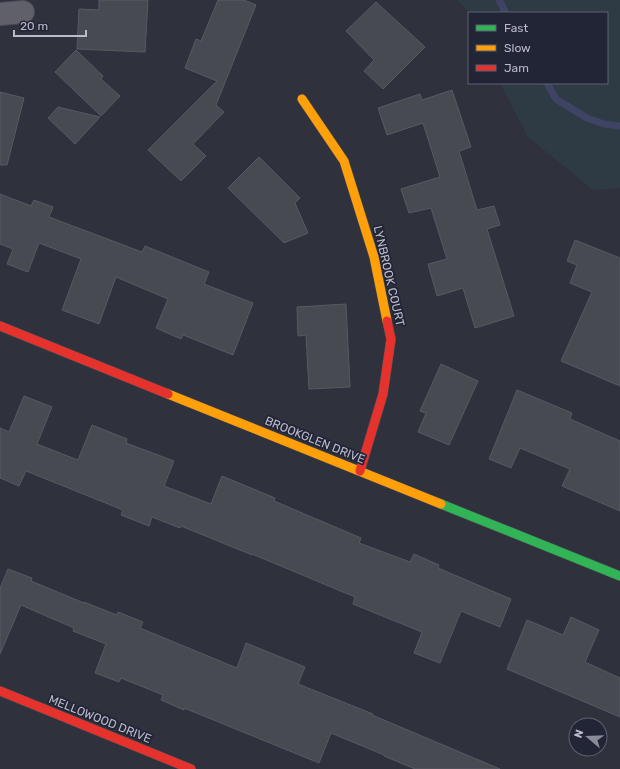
<svg xmlns="http://www.w3.org/2000/svg" width="620" height="769" viewBox="0 0 620 769" font-family="Rubik,sans-serif">
  <style>
    .green { fill: #2f3b44 }
    .lines { fill: none; stroke-linecap: round; stroke-linejoin: round }
    .stream { stroke: #3f4464; stroke-width: 7 }
    .building { fill: #484a52; stroke: #585963 }
    .street-casing { stroke: #4b4d55; stroke-width: 24 }
    .fast-casing { stroke: #4b4d55; stroke-width: 10 }
    .slow-casing { stroke: #4b4d55; stroke-width: 10 }
    .jam-casing { stroke: #4b4d55; stroke-width: 10 }
    .street { stroke: #60606a; stroke-width: 22 }
    .fast { stroke: #30b455; stroke-width: 9 }
    .slow { stroke: #ff9f0a; stroke-width: 9 }
    .jam { stroke: #e5322d; stroke-width: 9 }
    .labels { text-anchor: middle; dominant-baseline: central; stroke-width: 3.5; stroke-linejoin: round; paint-order: stroke }
    .street-label { font-size: 12px; fill: #bbbccb; stroke: #222536 }
  </style>
  <rect width="100%" height="100%" fill="#2f313c"/>
  <polygon class="green" points="457,0 620,0 620,188 593,190 528,137 500,83 607,83 607,13 470,13"/>
  <g class="lines">
    <g class="stream">
      <polyline points="499,0 506,13"/>
      <polyline points="547,83 556,99 587,118 604,124 620,126"/>
    </g>
  </g>
  <g class="building">
    <polygon points="99,0 148,0 145,52 77,49 79,9 99,10"/>
    <polygon points="218,0 244,0 256,5 216,105 224,112 193,144 206,156 181,181 148,150 217,81 185,68 196,39 201,41"/>
    <polygon points="376,2 425,47 383,89 364,71 374,60 346,31"/>
    <polygon points="76,50 103,76 101,79 120,96 101,116 55,72"/>
    <polygon points="452,90 471,147 459,151 477,210 494,206 500,225 487,229 514,316 475,328 463,288 437,296 428,264 447,259 431,208 409,213 401,189 440,177 423,123 387,135 378,108 420,94 422,100"/>
    <polygon points="0,92 24,98 7,165 0,165"/>
    <polygon points="58,107 100,117 75,144 48,118"/>
    <polygon points="259,157 300,198 295,203 308,233 284,243 228,188"/>
    <polygon points="0,194 31,206 34,200 53,207 49,217 142,252 145,246 209,272 204,284 253,303 233,355 183,335 181,339 156,328 168,299 116,277 99,324 62,310 81,259 39,243 28,272 7,264 13,249 0,244"/>
    <polygon points="575,240 620,258 620,386 561,361 592,292 570,283 577,265 567,261"/>
    <polygon points="346,304 350,387 309,389 306,335 298,336 297,307"/>
    <polygon points="441,364 478,381 449,445 418,432 426,413 420,411"/>
    <polygon points="517,390 572,413 570,419 620,441 620,511 562,486 570,469 520,448 511,468 489,459"/>
    <polygon points="24,396 52,407 37,444 78,460 92,425 127,439 126,443 174,461 164,486 211,504 222,476 275,498 274,501 361,538 359,543 410,562 414,554 439,565 438,568 511,599 500,627 461,611 440,663 414,653 422,632 353,604 355,597 252,554 252,555 181,526 180,528 152,517 149,526 121,515 123,510 26,471 19,486 0,478 0,428 9,432"/>
    <polygon points="8,569 32,578 31,581 84,603 84,602 117,615 118,612 143,622 140,628 237,668 246,643 305,667 298,684 373,714 372,715 500,769 415,769 384,756 384,755 331,733 319,763 184,708 184,710 161,700 163,695 121,678 119,682 95,673 106,644 73,631 74,628 21,605 0,654 0,588"/>
    <polygon points="571,617 599,630 585,662 620,678 620,717 507,669 527,620 563,635"/>
  </g>
  <g class="lines">
    <g class="street-casing">
      <polyline id="street" points="0,14 23,12"/>
    </g>
    <g class="fast-casing">
      <polyline id="fast" points="441,504 620,576"/>
    </g>
    <g class="slow-casing">
      <g id="slow">
        <polyline points="302,99 344,161 374,257 387,321"/>
        <polyline points="168,394 441,504"/>
      </g>
    </g>
    <g class="jam-casing">
      <g id="jam">
        <polyline points="0,326 168,394"/>
        <polyline points="360,471 383,394 391,339 387,321"/>
        <polyline points="0,691 191,769"/>
      </g>
    </g>
    <use href="#street" class="street"/>
    <use href="#fast" class="fast"/>
    <use href="#slow" class="slow"/>
    <use href="#jam" class="jam"/>
  </g>
  <g class="labels">
    <g class="street-label">
      <text transform="translate(389 276) rotate(77)">LYNBROOK COURT</text>
      <text transform="translate(315 440) rotate(22)">BROOKGLEN DRIVE</text>
      <text transform="translate(100 719) rotate(22)">MELLOWOOD DRIVE</text>
    </g>
  </g>
  <rect x="468" y="12" width="140" height="72" fill="#222536" stroke="#5f6172"/>
  <rect x="476" y="25" width="20" height="6" fill="#30b455" stroke="#5f6172"/>
  <text x="504" y="32" font-size="12" fill="#bbbccb">Fast</text>
  <rect x="476" y="45" width="20" height="6" fill="#ff9f0a" stroke="#5f6172"/>
  <text x="504" y="52" font-size="12" fill="#bbbccb">Slow</text>
  <rect x="476" y="65" width="20" height="6" fill="#e5322d" stroke="#5f6172"/>
  <text x="504" y="72" font-size="12" fill="#bbbccb">Jam</text>
  <g transform="translate(588 737) rotate(289)"><circle r="19" fill="#222536" stroke="#5f6172"/>
  <path d="M0-3L7 15L0 10L-7 15Z" fill="#8a8b99"/>
  <text y="-6" font-size="11" font-weight="bold" text-anchor="middle" fill="#bbbccb">N</text>
  </g>
  <path d="M14 30v6h72v-6" fill="none" stroke="#bbbccb" stroke-width="2"/>
  <text x="20" y="30" font-size="12" fill="#bbbccb" stroke="#222536" stroke-width="3" paint-order="stroke">20 m</text>
</svg>
